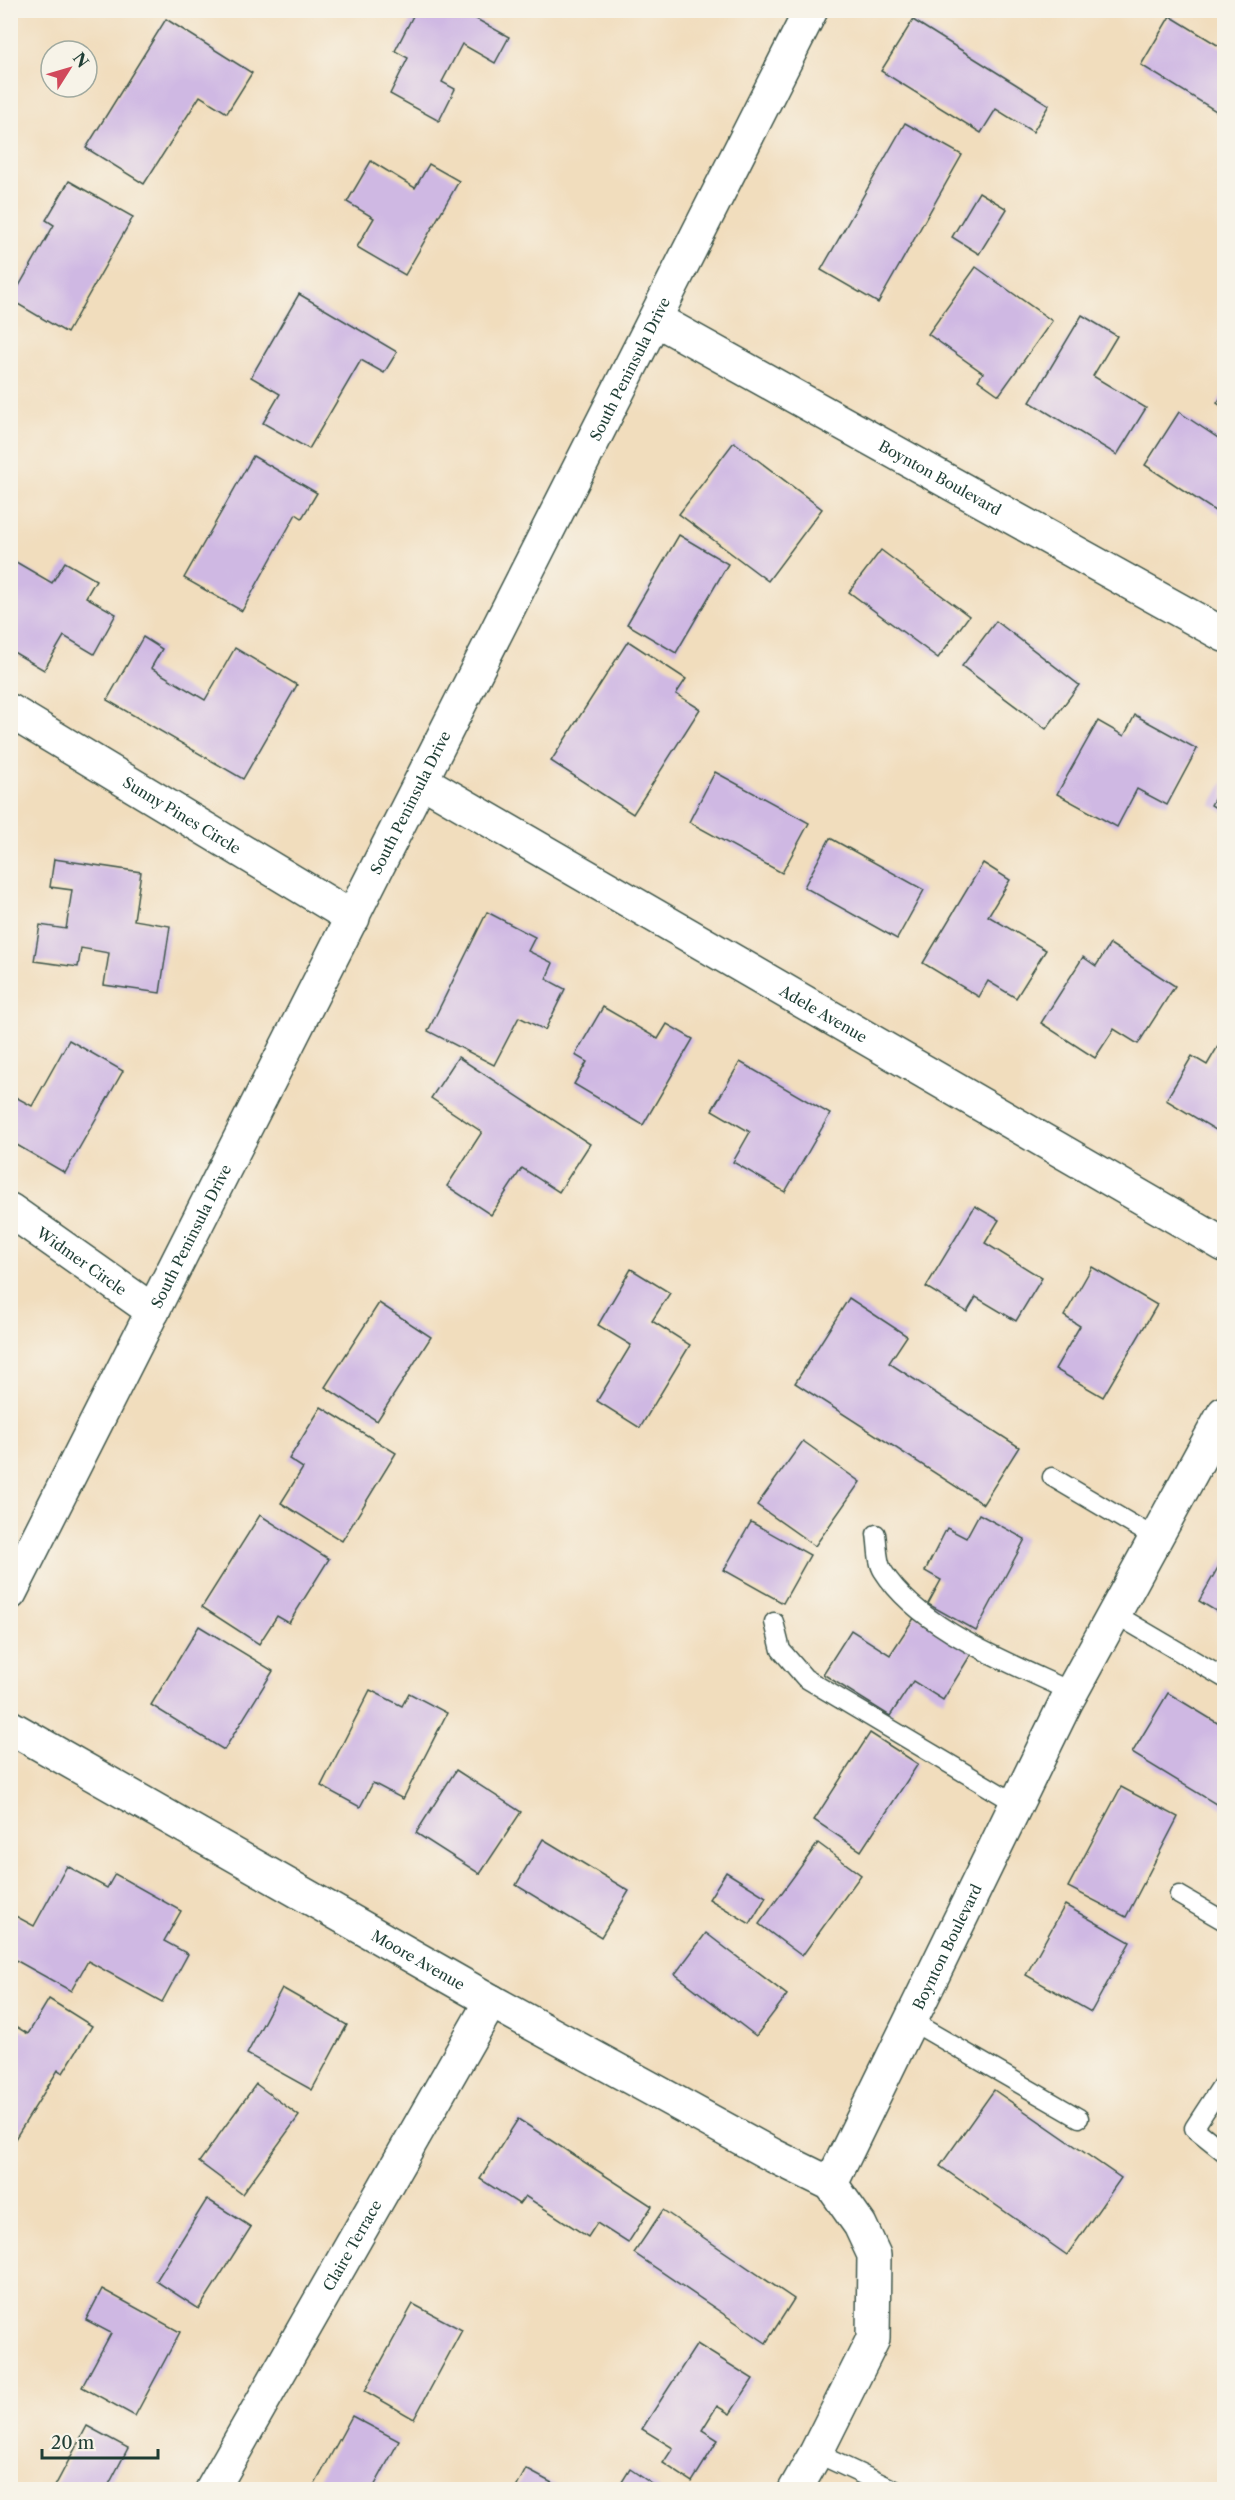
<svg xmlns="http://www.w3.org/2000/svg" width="1235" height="2500" viewBox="0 0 1235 2500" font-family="'Libre Caslon Text',serif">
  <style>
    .building { fill: #cfb8e3 }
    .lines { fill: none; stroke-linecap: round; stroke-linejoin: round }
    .lane-casing { stroke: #3e5549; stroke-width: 21 }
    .street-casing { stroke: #3e5549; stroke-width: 36 }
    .secondary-casing { stroke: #3e5549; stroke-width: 36 }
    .lane { stroke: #fff; stroke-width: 18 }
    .street { stroke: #fff; stroke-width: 33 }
    .secondary { stroke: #fff; stroke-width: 33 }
    .labels { text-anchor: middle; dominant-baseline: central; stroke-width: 4.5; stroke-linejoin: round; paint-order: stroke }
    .street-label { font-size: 15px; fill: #1f3d34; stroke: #f7f3e8 }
  </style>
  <rect width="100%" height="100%" fill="#f7f3e8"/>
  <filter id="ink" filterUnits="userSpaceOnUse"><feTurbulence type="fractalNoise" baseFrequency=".0167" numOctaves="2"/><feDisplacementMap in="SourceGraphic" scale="12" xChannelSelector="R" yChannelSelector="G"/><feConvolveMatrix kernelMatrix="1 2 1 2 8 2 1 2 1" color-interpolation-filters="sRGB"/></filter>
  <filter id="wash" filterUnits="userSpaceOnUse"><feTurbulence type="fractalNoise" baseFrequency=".008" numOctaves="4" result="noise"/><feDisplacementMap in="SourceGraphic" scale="24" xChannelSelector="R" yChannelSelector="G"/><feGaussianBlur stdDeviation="1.35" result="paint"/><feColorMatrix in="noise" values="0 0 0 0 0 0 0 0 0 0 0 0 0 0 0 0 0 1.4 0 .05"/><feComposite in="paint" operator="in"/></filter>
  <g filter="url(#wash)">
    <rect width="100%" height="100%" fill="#f1ddbd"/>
    <g id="blocks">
      <g class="building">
        <polygon points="416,10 460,10 509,37 495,63 462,44 442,82 455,89 439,121 390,94 408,58 395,51"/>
        <polygon points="1170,16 1224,49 1224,116 1141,65"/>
        <polygon points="166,19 252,73 227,113 200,96 144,184 86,148"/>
        <polygon points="913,20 1049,105 1033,132 996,109 981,133 881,71"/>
        <polygon points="905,123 962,155 878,303 821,270"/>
        <polygon points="371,161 415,188 429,164 459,181 405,275 357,247 374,218 347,202"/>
        <polygon points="69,181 133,217 67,333 11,300 54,225 46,220"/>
        <polygon points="979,192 1007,209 979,254 952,237"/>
        <polygon points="976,267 1052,321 999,395 978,380 983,373 928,334"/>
        <polygon points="299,294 397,352 384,373 361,360 309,449 263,423 280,394 251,377"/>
        <polygon points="1082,315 1117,336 1093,376 1146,408 1117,455 1030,402"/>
        <polygon points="1224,393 1224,408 1217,403"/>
        <polygon points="1179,412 1224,442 1224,517 1145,465"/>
        <polygon points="734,442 822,509 768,581 679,514"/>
        <polygon points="253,456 317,493 302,518 296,514 242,611 184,578"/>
        <polygon points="679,535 728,564 676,653 627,624"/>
        <polygon points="881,550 969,616 938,658 849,592"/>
        <polygon points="16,562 52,583 65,562 96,580 86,597 116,614 94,654 64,636 44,670 10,650 10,571"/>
        <polygon points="996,621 1079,685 1046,729 962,666"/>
        <polygon points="143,637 162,649 151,668 205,700 235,648 297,685 243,779 107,700"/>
        <polygon points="628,641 686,679 676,694 700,709 633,814 551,761"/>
        <polygon points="1135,715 1197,749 1167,805 1137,789 1117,827 1057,794 1098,721 1124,736"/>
        <polygon points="715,772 809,823 782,873 689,822"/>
        <polygon points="1224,781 1224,813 1211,805"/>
        <polygon points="830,838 924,890 897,939 804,887"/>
        <polygon points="54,859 141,872 134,920 170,926 160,993 104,985 109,953 81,948 78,967 34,961 40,925 66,929 72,890 50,887"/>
        <polygon points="983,863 1010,880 988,916 1046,950 1016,998 988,981 979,997 923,963"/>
        <polygon points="487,912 535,937 528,951 553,963 546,979 565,989 545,1030 519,1017 494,1065 428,1031"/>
        <polygon points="1110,944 1175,986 1138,1044 1114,1029 1095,1058 1041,1023 1083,957 1096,966"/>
        <polygon points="603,1007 658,1039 667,1024 693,1039 643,1125 574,1084 587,1062 575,1055"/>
        <polygon points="1224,1036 1224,1135 1166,1100 1192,1056 1207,1065"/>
        <polygon points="69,1040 123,1071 65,1173 10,1141 10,1094 32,1106"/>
        <polygon points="458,1057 590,1144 559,1192 522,1168 491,1215 447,1186 482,1132 431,1098"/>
        <polygon points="740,1062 830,1114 785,1192 733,1162 750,1132 712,1110"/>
        <polygon points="975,1206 999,1220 985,1243 1042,1278 1016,1321 976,1297 967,1312 926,1287"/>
        <polygon points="1092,1267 1157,1305 1103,1397 1055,1369 1080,1326 1064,1316"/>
        <polygon points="631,1269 670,1293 652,1321 690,1345 640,1428 597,1401 631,1345 598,1325"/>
        <polygon points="849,1298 907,1336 889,1363 1019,1447 983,1504 795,1383"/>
        <polygon points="379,1303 431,1337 377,1421 325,1387"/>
        <polygon points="321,1407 396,1453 342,1541 281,1503 303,1468 289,1459"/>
        <polygon points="803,1441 860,1482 815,1546 757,1505"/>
        <polygon points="979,1514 1025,1539 976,1631 928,1604 941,1580 925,1571 947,1528 966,1538"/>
        <polygon points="260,1515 329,1559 289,1623 277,1616 259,1644 202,1607"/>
        <polygon points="751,1522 810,1555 783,1603 724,1570"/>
        <polygon points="1224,1557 1224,1616 1199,1601"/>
        <polygon points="916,1615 973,1651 943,1700 913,1681 890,1716 823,1674 851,1630 890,1655"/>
        <polygon points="199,1626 273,1671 224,1750 151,1705"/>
        <polygon points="370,1690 402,1706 409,1693 447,1713 403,1799 373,1783 360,1807 321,1786"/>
        <polygon points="1168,1693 1224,1727 1224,1809 1132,1753"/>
        <polygon points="870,1733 918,1764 861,1851 814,1820"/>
        <polygon points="456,1770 521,1812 480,1874 416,1833"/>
        <polygon points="1121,1787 1178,1817 1126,1917 1068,1887"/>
        <polygon points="543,1839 629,1891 601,1937 516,1885"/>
        <polygon points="818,1843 861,1875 802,1956 759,1924"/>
        <polygon points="67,1866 107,1888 115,1874 181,1911 164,1941 188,1954 162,2002 88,1961 71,1991 10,1957 10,1913 34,1926"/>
        <polygon points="726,1872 766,1897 750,1924 709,1899"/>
        <polygon points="1065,1905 1130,1942 1091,2012 1026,1975"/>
        <polygon points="706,1933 787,1995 756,2036 675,1974"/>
        <polygon points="282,1988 347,2025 312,2090 247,2054"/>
        <polygon points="49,1999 92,2026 63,2073 58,2070 10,2147 10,2027 12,2024 28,2034"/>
        <polygon points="256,2084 299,2116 242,2194 199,2162"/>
        <polygon points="994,2090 1121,2178 1067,2255 940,2166"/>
        <polygon points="518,2119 652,2206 628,2243 597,2223 588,2237 525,2196 519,2204 480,2179"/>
        <polygon points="207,2199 251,2227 199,2309 156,2281"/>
        <polygon points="663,2210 794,2299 766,2343 634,2253"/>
        <polygon points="102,2289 180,2332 135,2416 82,2387 111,2333 86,2320"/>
        <polygon points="413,2304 462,2330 414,2419 365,2391"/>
        <polygon points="697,2344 753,2379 730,2414 717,2406 702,2430 718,2440 692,2482 663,2463 673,2448 642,2429"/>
        <polygon points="352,2416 399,2441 372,2490 312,2490"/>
        <polygon points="87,2426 128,2448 106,2490 53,2490"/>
        <polygon points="526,2469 565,2490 515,2490"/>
        <polygon points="630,2469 661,2490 617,2490"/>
      </g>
    </g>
  </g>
  <g filter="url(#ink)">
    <use href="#blocks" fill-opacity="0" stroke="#3e5549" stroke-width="1.5"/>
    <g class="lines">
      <g class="lane-casing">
        <g id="lane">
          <polyline points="1052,1477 1157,1539"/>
          <path d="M876,1534C878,1545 877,1562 883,1571C920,1630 1011,1663 1072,1692"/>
          <polyline points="1115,1614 1224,1678"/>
          <polyline points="774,1622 781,1650 805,1678 1017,1804"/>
          <polyline points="1179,1895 1224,1921"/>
          <polyline points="911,2021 1079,2118"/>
          <polyline points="1224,2082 1194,2128 1224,2152"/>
          <polyline points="816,2453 895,2490"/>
        </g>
      </g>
      <g class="street-casing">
        <g id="street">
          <path id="s1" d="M657,320L1224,635"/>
          <path id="s2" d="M10,711L353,918"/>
          <path id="s3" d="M422,781L1224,1245"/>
          <path id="s4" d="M10,1210L153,1311"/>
          <path id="s5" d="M10,1727L491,2001L774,2156L831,2184L860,2225L874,2255L873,2339L816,2453L795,2490"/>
          <path id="s6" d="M831,2184L1066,1702L1224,1413"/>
          <path id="s7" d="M212,2490L491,2001"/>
        </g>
      </g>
      <g class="secondary-casing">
        <g id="secondary">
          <path id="s8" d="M10,1593L811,10"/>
        </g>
      </g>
      <use href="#lane" class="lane"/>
      <use href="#street" class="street"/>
      <use href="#secondary" class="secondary"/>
    </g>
  </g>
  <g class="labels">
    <g class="street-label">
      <text stroke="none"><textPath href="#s8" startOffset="1372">South Peninsula Drive</textPath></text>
      <text stroke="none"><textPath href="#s1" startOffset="324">Boynton Boulevard</textPath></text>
      <text stroke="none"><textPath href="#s8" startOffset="886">South Peninsula Drive</textPath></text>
      <text stroke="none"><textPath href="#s2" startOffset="201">Sunny Pines Circle</textPath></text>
      <text stroke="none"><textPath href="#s3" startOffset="464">Adele Avenue</textPath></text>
      <text stroke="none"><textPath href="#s8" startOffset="400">South Peninsula Drive</textPath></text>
      <text stroke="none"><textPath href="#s4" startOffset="88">Widmer Circle</textPath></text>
      <text stroke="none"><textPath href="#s6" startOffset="264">Boynton Boulevard</textPath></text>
      <text stroke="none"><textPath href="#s5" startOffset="470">Moore Avenue</textPath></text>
      <text stroke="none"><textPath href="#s7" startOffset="282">Claire Terrace</textPath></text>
    </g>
  </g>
  <rect width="1235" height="2500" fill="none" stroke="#f7f3e8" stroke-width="36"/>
  <g transform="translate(69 69) rotate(53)"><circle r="28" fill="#f7f3e8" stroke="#a1aaa0" stroke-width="1.5"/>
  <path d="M0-4.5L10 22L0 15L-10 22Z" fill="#d1495b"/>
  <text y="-9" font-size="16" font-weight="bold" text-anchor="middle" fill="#1f3d34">N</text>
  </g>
  <path d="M42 2449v9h116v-9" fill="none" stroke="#1f3d34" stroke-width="3"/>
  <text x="51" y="2449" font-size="18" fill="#1f3d34" stroke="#f7f3e8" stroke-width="4.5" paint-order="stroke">20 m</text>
</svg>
